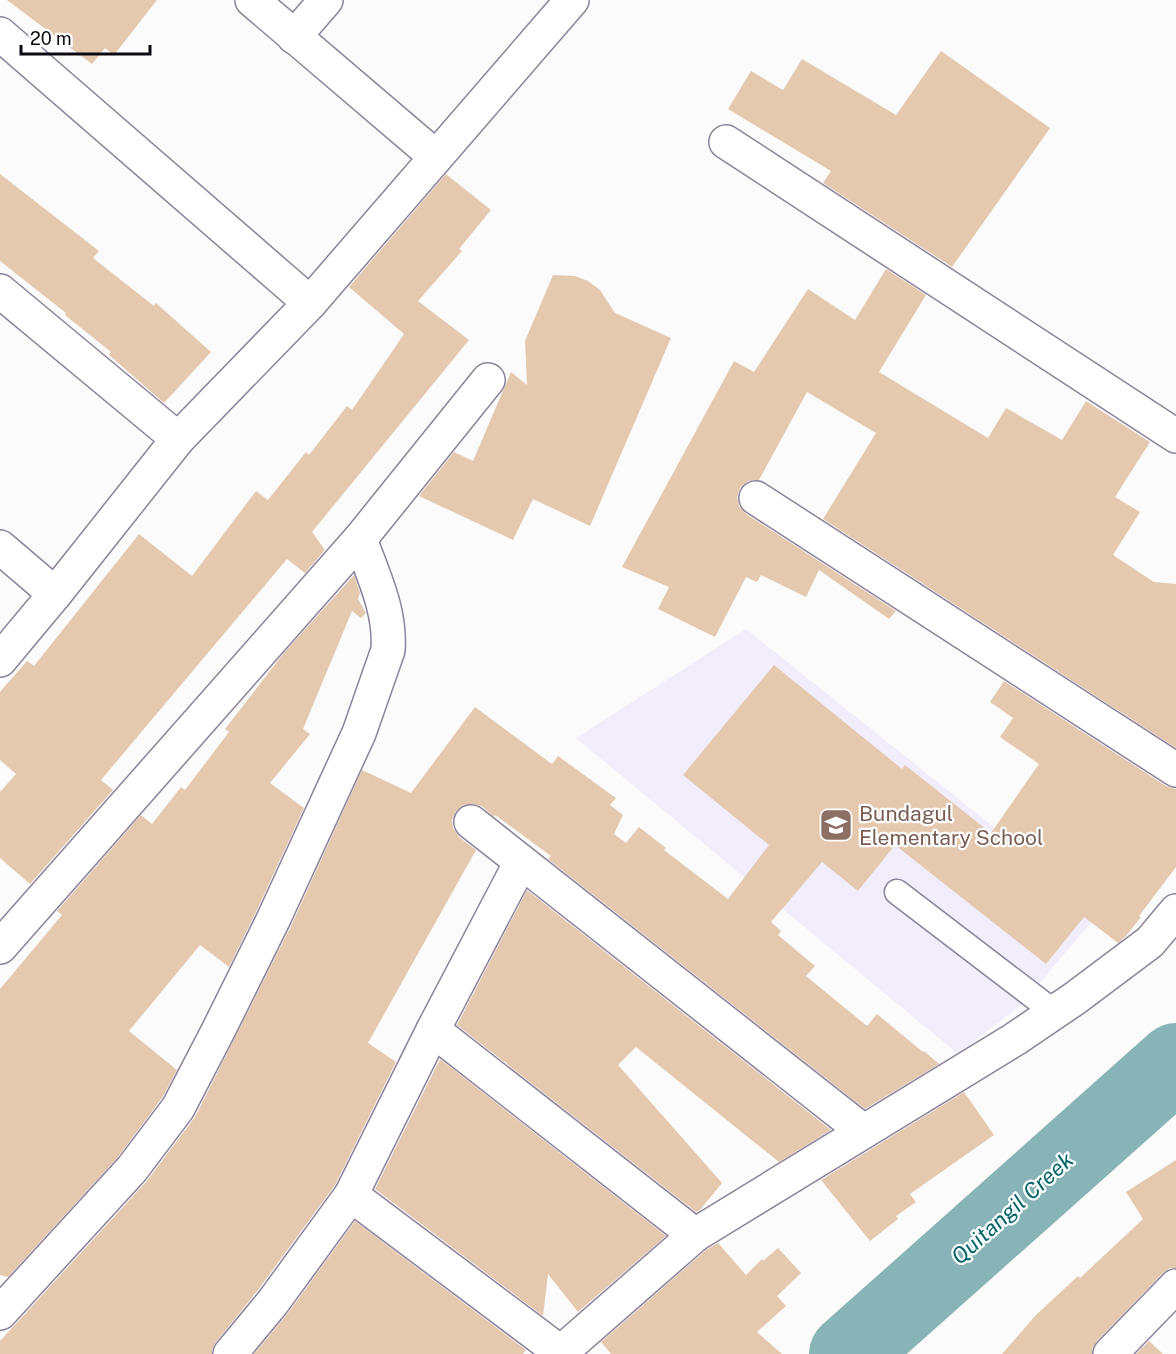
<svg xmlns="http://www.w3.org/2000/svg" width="1176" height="1354" viewBox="0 0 1176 1354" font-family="'Public Sans',sans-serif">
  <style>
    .built { fill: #f2edfb }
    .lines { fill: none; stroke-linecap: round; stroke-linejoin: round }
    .river { stroke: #88b4b7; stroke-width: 78 }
    .building { fill: #e4c9ae }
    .service-casing { stroke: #8b829b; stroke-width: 27 }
    .minor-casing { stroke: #8b829b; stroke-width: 36 }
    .service { stroke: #fff; stroke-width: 24 }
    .minor { stroke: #fff; stroke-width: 33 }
    .labels { text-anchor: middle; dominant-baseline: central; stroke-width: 4.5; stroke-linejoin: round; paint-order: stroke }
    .education-label { font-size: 21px; fill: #785e54; stroke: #fff; text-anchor: start }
    .water-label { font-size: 22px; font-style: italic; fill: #006469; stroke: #fff }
  </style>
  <rect width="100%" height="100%" fill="#fbfbfb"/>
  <polygon class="built" points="746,629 1100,912 1021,1005 958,1054 576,738"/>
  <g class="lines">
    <polyline class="river" points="848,1354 1176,1062"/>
  </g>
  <g class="building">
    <polygon points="7,0 157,0 114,55 105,48 92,64"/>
    <polygon points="941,51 1050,128 952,267 823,183 831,171 728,109 751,71 783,90 802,59 896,115"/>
    <polygon points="0,174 99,251 93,258 154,306 156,303 211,352 164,403 109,355 111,352 65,315 66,313 0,261"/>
    <polygon points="446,174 491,210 459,249 462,251 418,301 469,340 312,532 325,550 305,573 287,559 101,780 113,790 30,884 0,858 0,792 16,774 0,760 0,692 27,661 34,666 139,534 192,576 256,491 268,500 306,452 309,455 347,406 352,410 404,334 349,287"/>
    <polygon points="886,269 926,295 879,372 988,438 1006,408 1062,440 1086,401 1150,442 1115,497 1140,512 1113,555 1154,582 1176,584 1176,748 823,519 876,433 807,392 759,480 748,481 740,488 737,498 739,506 746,514 896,611 889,619 819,570 806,597 761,575 757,582 746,577 715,637 658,609 669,587 622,567 734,361 754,372 808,289 855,320"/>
    <polygon points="553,275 575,276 588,281 600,290 615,313 671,338 590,526 533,499 513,540 419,496 454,452 473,461 511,372 527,385 525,341"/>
    <polygon points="354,575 360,593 358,599 366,613 361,618 352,611 303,729 310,734 270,783 304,808 256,912 229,967 200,945 129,1031 177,1070 162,1098 118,1157 8,1277 0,1275 0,989 62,915 57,911 141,815 152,824 181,787 185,790 229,732 225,729 283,654"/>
    <polygon points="774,665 902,769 905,765 991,833 1039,764 1000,737 1013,718 990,702 1004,681 1166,786 1176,789 1176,867 1139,916 1141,917 1126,936 1118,943 1084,917 1046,964 895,845 858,891 822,862 771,922 781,931 778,935 815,966 806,976 867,1026 877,1014 923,1052 924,1051 939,1064 865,1109 548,859 551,856 495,815 494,817 483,807 474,804 464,805 456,811 452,820 453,828 459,837 476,850 368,1043 396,1062 335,1185 258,1290 216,1342 212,1350 212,1354 0,1354 0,1341 146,1182 195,1117 290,928 362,770 411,793 475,707 552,764 558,756 616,798 610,805 623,815 614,834 626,843 639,827 666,848 664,850 728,899 769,845 683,775"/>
    <polygon points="527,890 831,1130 779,1162 636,1047 618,1065 722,1183 700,1210 696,1212 457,1025"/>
    <polygon points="440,1059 666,1236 578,1312 548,1274 543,1316 375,1189"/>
    <polygon points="964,1092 994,1135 910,1194 916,1202 896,1216 898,1219 870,1241 821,1180"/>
    <polygon points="1176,1160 1176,1268 1170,1268 1163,1273 1097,1341 1092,1349 1092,1354 1002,1354 1036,1315 1078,1276 1080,1278 1143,1219 1126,1192"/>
    <polygon points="355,1221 526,1350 523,1354 254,1354 288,1313"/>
    <polygon points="718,1243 746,1275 762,1259 763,1261 778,1248 801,1273 777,1296 786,1306 757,1332 782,1354 611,1354 601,1342 706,1250"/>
    <polygon points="1149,1341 1163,1354 1136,1354"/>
  </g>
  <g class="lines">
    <g class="service-casing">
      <polyline id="service" points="897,892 1054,1012"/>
    </g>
    <g class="minor-casing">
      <g id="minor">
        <polyline points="252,0 436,157"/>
        <polyline points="0,34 310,303"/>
        <polyline points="294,37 326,0"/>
        <polyline points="726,142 1176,436"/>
        <polyline points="0,291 178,439"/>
        <polyline points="756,498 1176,770"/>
        <polyline points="0,547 55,594"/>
        <polyline points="0,660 55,594 178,439 310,303 572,0"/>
        <polyline points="471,822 863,1131"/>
        <polyline points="0,947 360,539 488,380"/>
        <polyline points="433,1030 695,1235"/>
        <polyline points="351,1195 560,1352"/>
        <path d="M0,1313L132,1169L178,1108L219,1029L273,920L359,733L388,650C391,611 373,575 360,539"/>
        <polyline points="230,1354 273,1302 351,1195 433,1030 521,862"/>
        <polyline points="559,1354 695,1235 1015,1039 1074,999 1150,942 1176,911"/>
        <polyline points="1110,1354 1176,1286"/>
      </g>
    </g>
    <use href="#service" class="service"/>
    <use href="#minor" class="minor"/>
  </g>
  <defs>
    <g id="school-square" transform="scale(1.725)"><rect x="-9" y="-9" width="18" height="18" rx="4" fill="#8d6e63" stroke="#fff"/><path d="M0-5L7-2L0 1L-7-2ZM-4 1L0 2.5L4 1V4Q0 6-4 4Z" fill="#fff"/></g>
  </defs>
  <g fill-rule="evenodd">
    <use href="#school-square" x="836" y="825"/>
  </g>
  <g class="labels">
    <g class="education-label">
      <text x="859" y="813">Bundagul<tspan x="859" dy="24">Elementary School</tspan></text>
    </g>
    <g class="water-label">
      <text transform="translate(1012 1208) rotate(-42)">Quitangil Creek</text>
    </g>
  </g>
  <path d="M21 45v9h129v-9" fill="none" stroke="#0d0912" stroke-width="3"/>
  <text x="30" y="45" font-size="18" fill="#0d0912" stroke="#ffffff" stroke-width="4.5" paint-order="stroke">20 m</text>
</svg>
